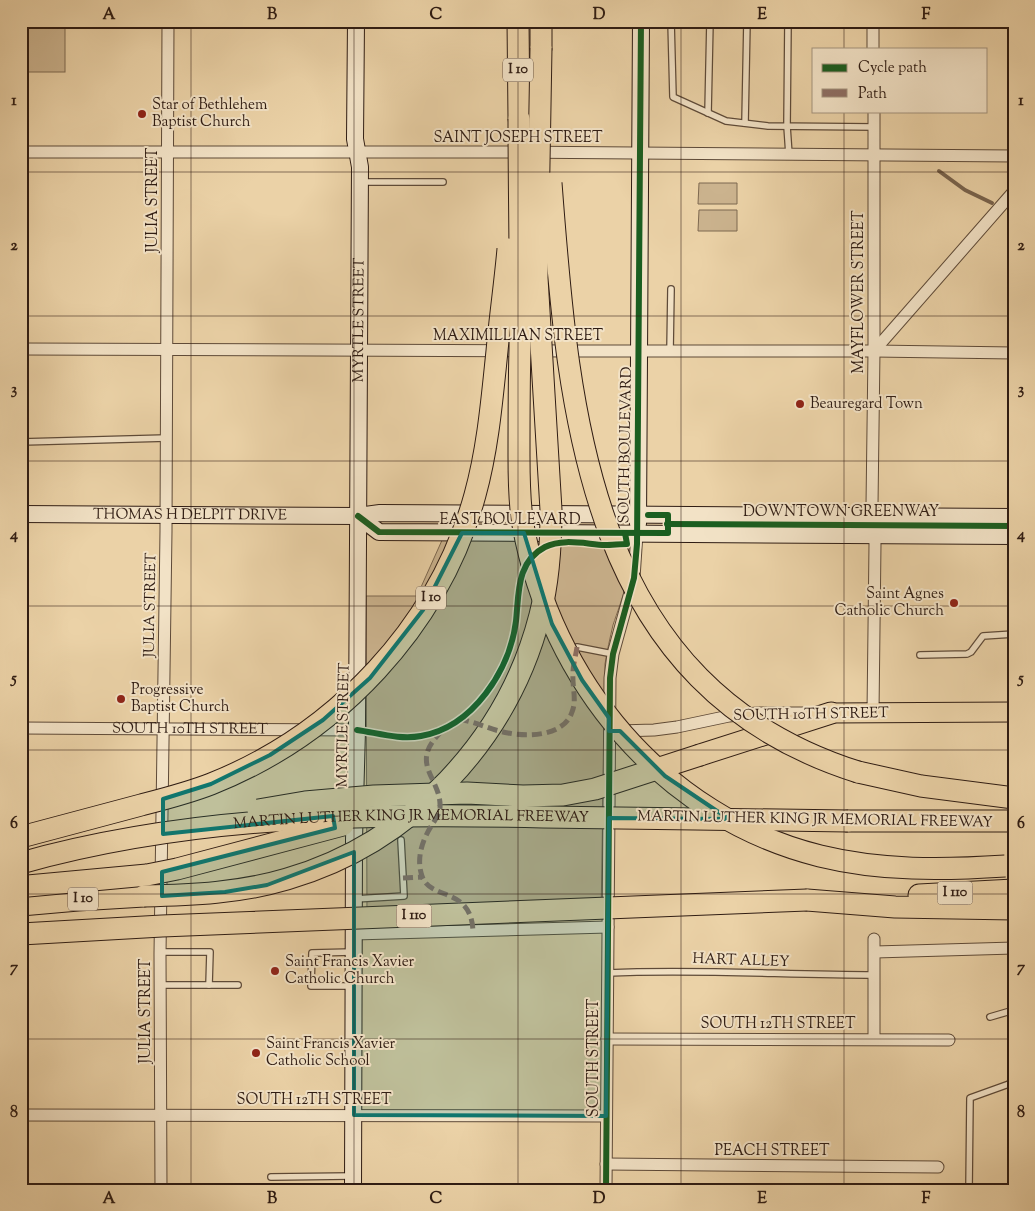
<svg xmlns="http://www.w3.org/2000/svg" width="1035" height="1211" viewBox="0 0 1035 1211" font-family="'Sorts Mill Goudy',serif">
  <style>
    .green { fill: #cbb38e; stroke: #7d6850 }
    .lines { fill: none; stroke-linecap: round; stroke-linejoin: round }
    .stream { stroke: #79644e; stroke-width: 4 }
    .lane-casing { stroke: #5e4a38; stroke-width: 8 }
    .street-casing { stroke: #5e4a38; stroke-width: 13 }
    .secondary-casing { stroke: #2f1c13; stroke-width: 18 }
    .primary-casing { stroke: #2f1c13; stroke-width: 21 }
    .highway-casing { stroke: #2f1c13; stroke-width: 23 }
    .lane { stroke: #f2e2c6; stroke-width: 5.5 }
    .street { stroke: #f2e2c6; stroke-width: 11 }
    .secondary { stroke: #f2e2c6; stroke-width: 16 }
    .primary { stroke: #ebd2a7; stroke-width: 19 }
    .highway { stroke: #ebd2a7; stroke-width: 21 }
    .highway-bridge-casing { stroke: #2f1c13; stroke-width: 23; stroke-linecap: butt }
    .highway-bridge { stroke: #ebd2a7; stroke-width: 21 }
    .quiet { stroke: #8d6e63; stroke-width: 5; stroke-dasharray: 10 5; stroke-linecap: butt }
    .cycleway-casing { stroke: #f2e2c6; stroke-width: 9 }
    .cycleway { stroke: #1b5e20; stroke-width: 6 }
    .marked { fill: #0f766e; fill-opacity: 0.2; stroke: #0f766e; stroke-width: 4; stroke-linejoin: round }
    .grid { fill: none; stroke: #2f1c13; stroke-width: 1; stroke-opacity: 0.55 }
    .poi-dot { fill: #8f2418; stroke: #f2e2c6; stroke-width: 2 }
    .labels { text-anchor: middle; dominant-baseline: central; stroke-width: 4; stroke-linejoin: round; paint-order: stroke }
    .shield { fill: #f2e2c6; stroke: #6a5749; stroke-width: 1 }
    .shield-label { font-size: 14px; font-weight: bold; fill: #2f1c13 }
    .poi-label { font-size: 15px; fill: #2f1c13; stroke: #f2e2c6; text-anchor: start }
    .street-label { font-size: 15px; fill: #2f1c13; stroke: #f2e2c6 }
    .neatline { fill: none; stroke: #2f1c13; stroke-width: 2 }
    .grid-label { font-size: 16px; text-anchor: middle; font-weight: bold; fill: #2f1c13 }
  </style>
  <rect width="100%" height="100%" fill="#ebd2a7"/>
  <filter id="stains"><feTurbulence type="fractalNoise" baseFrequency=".004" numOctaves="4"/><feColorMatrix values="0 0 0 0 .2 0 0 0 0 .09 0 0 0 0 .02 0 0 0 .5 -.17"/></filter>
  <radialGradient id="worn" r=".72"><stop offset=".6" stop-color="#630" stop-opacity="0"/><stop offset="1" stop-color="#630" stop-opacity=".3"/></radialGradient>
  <g class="green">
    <rect x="21" y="21" width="44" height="51"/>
    <polygon points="699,183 737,183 737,204 698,204"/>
    <polygon points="699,210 737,210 737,231 698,231"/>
    <path d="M443,538L629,541C635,568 621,601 613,625C610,638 607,651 605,664L601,918L367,924L366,596H417Z"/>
  </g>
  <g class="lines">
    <polyline class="stream" points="939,171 965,190 992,203"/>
    <g class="lane-casing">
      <g id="lane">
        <polyline points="671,21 673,97 726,121 768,126 874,127"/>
        <polyline points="788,21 787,126 789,155"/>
        <polyline points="708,113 710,21"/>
        <polyline points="745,123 747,21"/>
        <polyline points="363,182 443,182"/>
        <polyline points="670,351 671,289"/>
        <polyline points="21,442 167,438"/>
        <polyline points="577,647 613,654"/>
        <polyline points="920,655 967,654 971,652 983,636 1014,634"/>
        <polyline points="355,899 404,896 401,840"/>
        <polyline points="161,952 210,952 209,985"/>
        <path d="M608,973C696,969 786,975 875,975"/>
        <polyline points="161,985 238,985"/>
        <polyline points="351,986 311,986 312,953 352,952"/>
        <polyline points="990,1017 1014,1010"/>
        <polyline points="271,1177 351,1176"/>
        <polyline points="969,1190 970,1098 1009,1084 1014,1077"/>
      </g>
    </g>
    <g class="street-casing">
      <g id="street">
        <polyline points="873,21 873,49"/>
        <polyline points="21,152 504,152 1014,156"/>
        <polyline points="21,349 576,351 874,351 1014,353"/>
        <polyline points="874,351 1014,191"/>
        <polyline points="873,712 875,544 872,505 874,351 874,111"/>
        <path id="s1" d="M21,728L357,730"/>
        <polyline points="619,731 654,730 677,727 729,716 757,713 812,713"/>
        <polyline points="354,934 608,927"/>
        <polyline points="875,952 1014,948"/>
        <polyline points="607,1039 949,1040"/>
        <polyline points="874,1039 874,939"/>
        <polyline points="21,1115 606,1116"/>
        <polyline points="606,1164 938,1167"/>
        <polyline points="161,1190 160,954 166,531 168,21"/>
        <polyline points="606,1190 610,678 613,654 634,578 637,533"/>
      </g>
    </g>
    <g class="secondary-casing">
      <g id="secondary">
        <path id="s2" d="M21,514L358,516L380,513L1014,517"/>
        <polyline points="358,516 379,532 1014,536"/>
        <polyline points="638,524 641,21"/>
        <path id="s3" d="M353,1190L354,840L357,730L360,167L355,139L356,21"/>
      </g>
    </g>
    <g class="primary-casing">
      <polyline id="primary" points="831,713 1014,712"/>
    </g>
    <g class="highway-casing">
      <g id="highway">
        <polyline points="518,21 519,119"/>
        <polyline points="541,21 541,48"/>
        <polyline points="700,755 831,713"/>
        <polyline points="858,772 921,786 1014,798"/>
        <polyline points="848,821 1014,821"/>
        <polyline points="919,895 1014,890"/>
        <polyline points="807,900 895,907 1014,909"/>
        <polyline points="21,905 78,900 144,896"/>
      </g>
    </g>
    <use href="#lane" class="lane"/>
    <use href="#street" class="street"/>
    <use href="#secondary" class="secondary"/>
    <use href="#primary" class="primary"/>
    <use href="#highway" class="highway"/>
    <g class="highway-bridge-casing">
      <g id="highway-bridge">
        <path d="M519,119C519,196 521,272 520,349C519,384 519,420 519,456C519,479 519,502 523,525C551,681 663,817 820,856C881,871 943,870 1005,866"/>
        <path d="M551,183C569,421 589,687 858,772"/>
        <polyline points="258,810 305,802 374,796 467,793 523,796 563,795 595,789 700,755"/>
        <path d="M21,837C61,826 101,816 141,805C164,799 188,793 211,784C337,734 439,626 475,495C488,448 492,399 497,351C500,317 505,283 508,249"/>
        <path id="s4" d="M21,863C191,815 368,813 543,817C645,819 746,819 848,821"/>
        <polyline points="28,886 147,875 177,869 343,825"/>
        <path d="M144,896C193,895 240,893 287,879C411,843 508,740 540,615C549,580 551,545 551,510L537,278L541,48"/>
        <polyline points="21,934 162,926 807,900"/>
      </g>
    </g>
    <use href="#highway-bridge" class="highway-bridge"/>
    <g class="quiet">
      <path d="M459,719C476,722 491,730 508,733C529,737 564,736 572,712C577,700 572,686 573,673C573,664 576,655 577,647"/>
      <path d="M442,731C407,764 442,778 440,808C439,815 435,820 432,825C422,840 416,859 422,876C430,901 471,886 473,931"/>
      <polyline points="403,878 422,877"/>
    </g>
    <g class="cycleway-casing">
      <g id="cycleway">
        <polyline points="358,516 379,532 668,533 668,515 648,515"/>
        <polyline points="667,524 1014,526"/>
        <path d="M357,730C378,733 400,740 421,736C473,727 510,670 516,621C519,594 516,562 545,547C563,538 585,544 605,545C612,545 620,544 627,544L625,533"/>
        <polyline points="606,1190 610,678 613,654 634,578 637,544 641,21"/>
      </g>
    </g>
    <use href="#cycleway" class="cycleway"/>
  </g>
  <path class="marked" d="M462,533H524L552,624L582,680L609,718V731H620L665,776L729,819L609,818L606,1116L354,1115V852L267,885L225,892L162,896V872L335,828L333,816L163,834V799L211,784L270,755L323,720L370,678L423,610Z"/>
  <path class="grid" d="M191,21V1190M354,21V1190M518,21V1190M681,21V1190M844,21V49M844,111V1190M21,172H1014M21,316H1014M21,461H1014M21,606H1014M21,750H1014M21,894H1014M21,1039H1014"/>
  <g class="poi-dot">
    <circle cx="142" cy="114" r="5"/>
    <circle cx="800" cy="404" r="5"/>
    <circle cx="954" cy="603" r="5"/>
    <circle cx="121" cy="699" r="5"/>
    <circle cx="275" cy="971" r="5"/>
    <circle cx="256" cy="1053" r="5"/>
  </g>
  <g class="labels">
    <g class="shield">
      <rect x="503" y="58.5" width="30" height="23" rx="4"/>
      <rect x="416" y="586.5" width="30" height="23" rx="4"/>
      <rect x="937.5" y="881.5" width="35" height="23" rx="4"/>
      <rect x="68" y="887.5" width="30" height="23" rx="4"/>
      <rect x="396.5" y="904.5" width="35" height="23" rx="4"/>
    </g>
    <g class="shield-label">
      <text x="518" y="70">I 10</text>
      <text x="431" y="598">I 10</text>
      <text x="955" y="893">I 110</text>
      <text x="83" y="899">I 10</text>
      <text x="414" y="916">I 110</text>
    </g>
    <g class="poi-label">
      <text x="152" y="105">Star of Bethlehem<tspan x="152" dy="17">Baptist Church</tspan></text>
      <text x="810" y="404">Beauregard Town</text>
      <text x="944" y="594" text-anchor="end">Saint Agnes<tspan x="944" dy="17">Catholic Church</tspan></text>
      <text x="131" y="690">Progressive<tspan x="131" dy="17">Baptist Church</tspan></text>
      <text x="285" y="962">Saint Francis Xavier<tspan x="285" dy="17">Catholic Church</tspan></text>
      <text x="266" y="1044">Saint Francis Xavier<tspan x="266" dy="17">Catholic School</tspan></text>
    </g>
    <g class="street-label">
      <text x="518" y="138">SAINT JOSEPH STREET</text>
      <text transform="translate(153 200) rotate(-90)">JULIA STREET</text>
      <text transform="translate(859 292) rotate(-90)">MAYFLOWER STREET</text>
      <text stroke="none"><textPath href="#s3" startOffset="870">MYRTLE STREET</textPath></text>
      <text x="518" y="336">MAXIMILLIAN STREET</text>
      <text transform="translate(626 445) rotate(-89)">SOUTH BOULEVARD</text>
      <text x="841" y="512">DOWNTOWN GREENWAY</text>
      <text stroke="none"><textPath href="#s2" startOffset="169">THOMAS H DELPIT DRIVE</textPath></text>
      <text x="510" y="520">EAST BOULEVARD</text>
      <text transform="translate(151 605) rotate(-89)">JULIA STREET</text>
      <text transform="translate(811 715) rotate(-1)">SOUTH 10TH STREET</text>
      <text transform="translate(344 725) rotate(-89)">MYRTLE STREET</text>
      <text stroke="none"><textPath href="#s1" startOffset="169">SOUTH 10TH STREET</textPath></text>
      <text transform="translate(815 820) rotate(1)">MARTIN LUTHER KING JR MEMORIAL FREEWAY</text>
      <text stroke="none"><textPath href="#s4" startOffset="394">MARTIN LUTHER KING JR MEMORIAL FREEWAY</textPath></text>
      <text transform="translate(741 961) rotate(2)">HART ALLEY</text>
      <text transform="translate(146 1011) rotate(-90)">JULIA STREET</text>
      <text x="778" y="1024">SOUTH 12TH STREET</text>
      <text transform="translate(594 1058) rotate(-90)">SOUTH STREET</text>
      <text x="314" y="1100">SOUTH 12TH STREET</text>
      <text x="772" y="1151">PEACH STREET</text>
    </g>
  </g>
  <rect width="1035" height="1211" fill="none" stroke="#ebd2a7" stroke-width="55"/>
  <rect x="812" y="48" width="175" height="65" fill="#f2e2c6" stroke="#a4937e"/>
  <rect x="822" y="64" width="25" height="8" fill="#1b5e20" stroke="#a4937e"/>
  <text x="858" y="72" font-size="15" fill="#2f1c13">Cycle path</text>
  <rect x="822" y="89" width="25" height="8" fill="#8d6e63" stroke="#a4937e"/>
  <text x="858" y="98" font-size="15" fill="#2f1c13">Path</text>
  <rect x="28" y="28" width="980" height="1156" class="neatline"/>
  <g class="grid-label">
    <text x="109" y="19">A</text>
    <text x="272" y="19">B</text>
    <text x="436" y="19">C</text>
    <text x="599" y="19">D</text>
    <text x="762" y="19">E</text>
    <text x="926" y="19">F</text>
    <text x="14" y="105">1</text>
    <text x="1021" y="105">1</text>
    <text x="14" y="250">2</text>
    <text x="1021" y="250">2</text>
    <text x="14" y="394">3</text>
    <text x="1021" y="394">3</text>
    <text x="14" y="539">4</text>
    <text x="1021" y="539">4</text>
    <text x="14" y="683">5</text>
    <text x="1021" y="683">5</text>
    <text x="14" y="828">6</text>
    <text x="1021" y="828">6</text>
    <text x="14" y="972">7</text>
    <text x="1021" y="972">7</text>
    <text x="14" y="1117">8</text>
    <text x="1021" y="1117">8</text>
    <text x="109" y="1203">A</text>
    <text x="272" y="1203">B</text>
    <text x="436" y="1203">C</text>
    <text x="599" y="1203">D</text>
    <text x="762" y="1203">E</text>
    <text x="926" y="1203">F</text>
  </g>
  <rect width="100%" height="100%" filter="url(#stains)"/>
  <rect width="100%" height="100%" fill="url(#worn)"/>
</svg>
